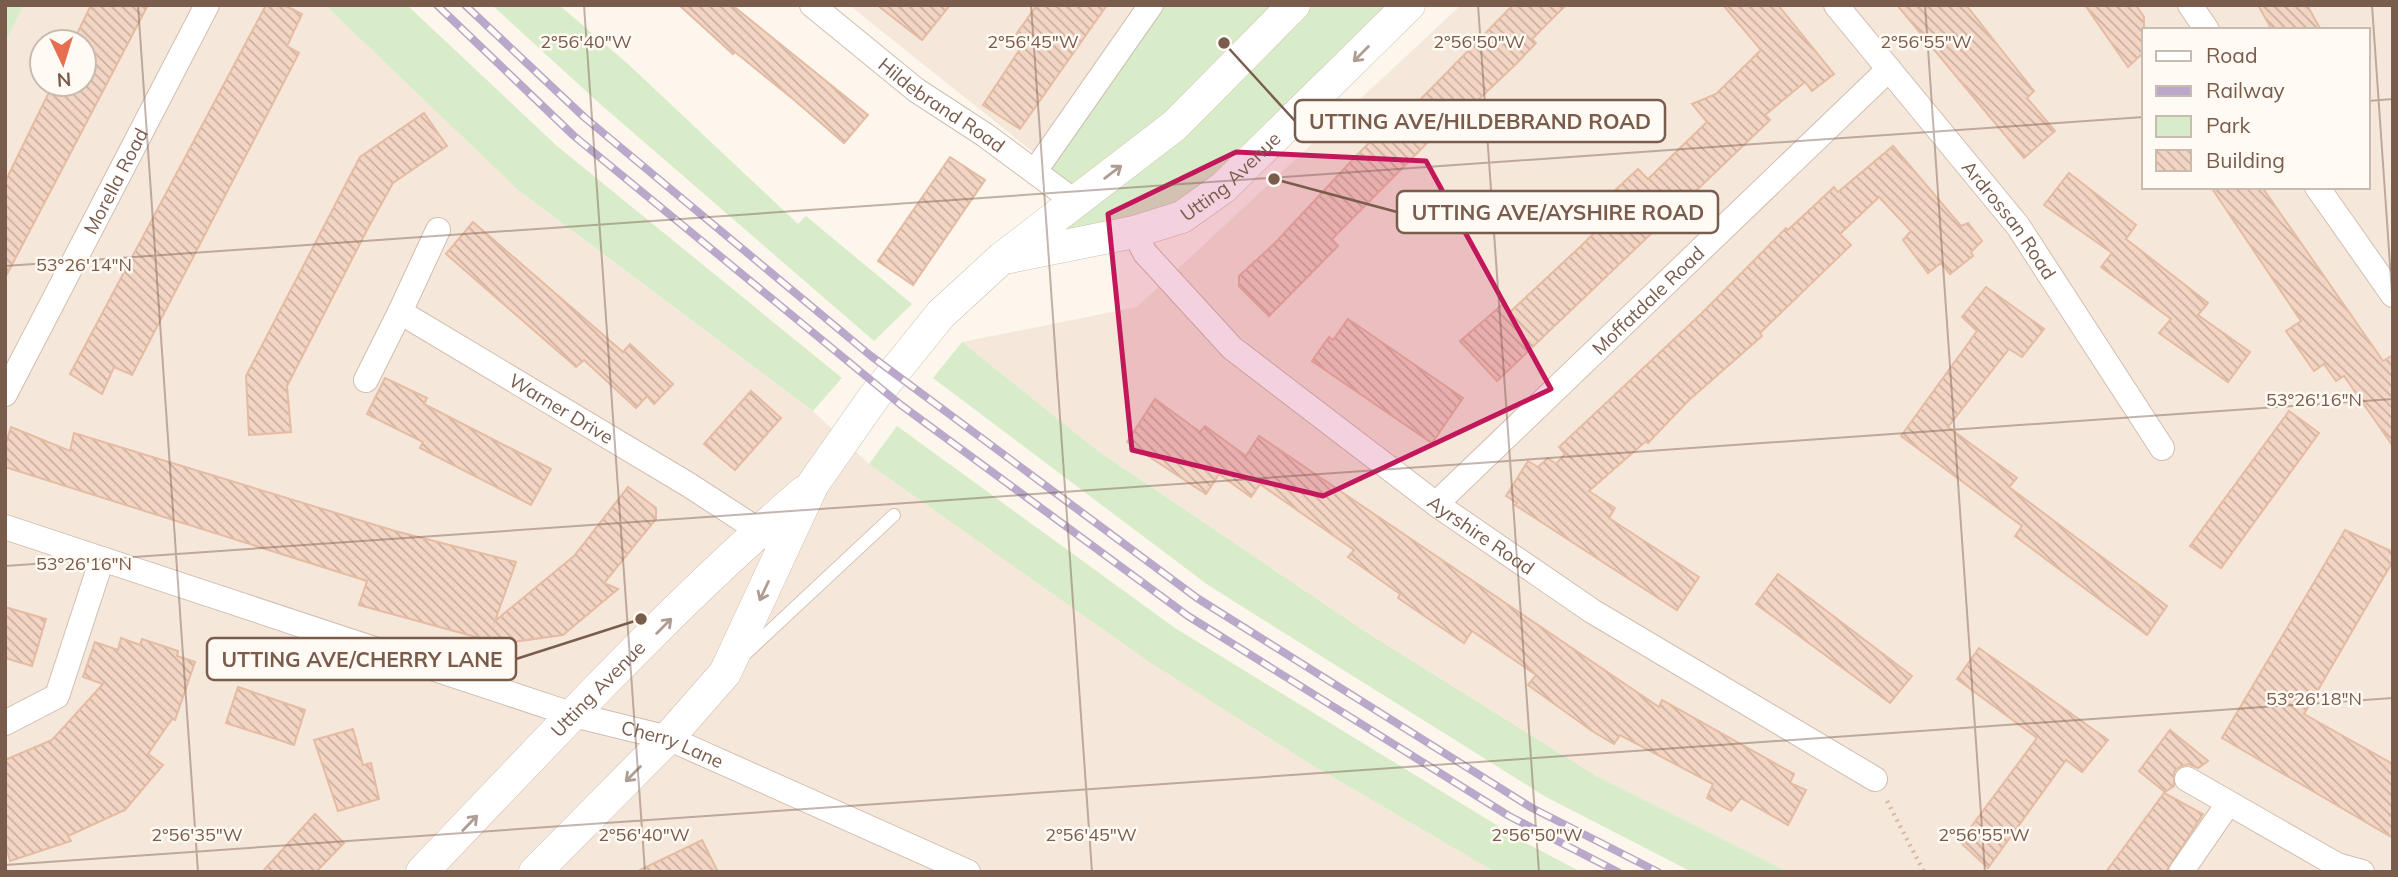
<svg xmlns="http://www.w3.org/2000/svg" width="2398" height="877" viewBox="0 0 2398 877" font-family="Mulish,sans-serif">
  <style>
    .residential { fill: #f5e8da; fill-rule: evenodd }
    .green { fill: #d8ecc9 }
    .building { fill: url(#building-back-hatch); stroke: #e6bba3; stroke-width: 2 }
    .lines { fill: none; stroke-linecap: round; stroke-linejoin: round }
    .service-casing { stroke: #d1beb0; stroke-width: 14 }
    .minor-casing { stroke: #d1beb0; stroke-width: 26 }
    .tertiary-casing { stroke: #d1beb0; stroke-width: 33 }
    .path { stroke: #d9b8a5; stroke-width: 4.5; stroke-dasharray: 2 5; stroke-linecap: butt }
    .service { stroke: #fff; stroke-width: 12 }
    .minor { stroke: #fff; stroke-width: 24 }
    .tertiary { stroke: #fff; stroke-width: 32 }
    .rail-casing { stroke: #b9a8c9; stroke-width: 8 }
    .rail { stroke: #fffaf3; stroke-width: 5; stroke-dasharray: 16; stroke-linecap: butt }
    .oneway { stroke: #af9d94 }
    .marked { fill: #c2185b; fill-opacity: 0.2; stroke: #c2185b; stroke-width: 5; stroke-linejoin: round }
    .ticks { fill: none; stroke: #7a5c4d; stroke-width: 2; stroke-opacity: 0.45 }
    .labels { text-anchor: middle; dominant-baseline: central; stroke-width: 5; stroke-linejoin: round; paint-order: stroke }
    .street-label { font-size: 19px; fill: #7a5c4d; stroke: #fffaf3 }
    .ticks-label { font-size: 18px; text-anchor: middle; fill: #7a5c4d; stroke: #fffaf3; stroke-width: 5; stroke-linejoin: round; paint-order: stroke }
    .leader { fill: none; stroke: #7a5c4d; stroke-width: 2.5 }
    .callout-dot { fill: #7a5c4d; stroke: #fffaf3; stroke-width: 2.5 }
    .callout { fill: #fffaf3; stroke: #7a5c4d; stroke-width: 2.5 }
    .callout-label { font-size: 21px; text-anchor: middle; font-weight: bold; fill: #7a5c4d }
  </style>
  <defs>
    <pattern id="building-back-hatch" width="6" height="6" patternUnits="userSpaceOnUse" patternTransform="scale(1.75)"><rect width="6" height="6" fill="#f3d5c3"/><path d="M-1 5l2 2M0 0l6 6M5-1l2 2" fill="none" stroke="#cab0a1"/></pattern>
  </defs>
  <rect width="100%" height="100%" fill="#fdf6ec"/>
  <g class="residential">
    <path d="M24,5H325L518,190L813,411L869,464L1312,765L1495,872H5V42ZM42,42H84V84H42Z"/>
    <polygon points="849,5 1147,5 1038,156"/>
    <path d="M1461,5H2393V872H1788L1596,776L1372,636L1098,451L962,342L1137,307ZM2144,30H2368V187H2144Z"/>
  </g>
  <g class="green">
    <polygon points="5,5 24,5 5,42"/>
    <polygon points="325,5 407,5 557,146 842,378 813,411 518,190"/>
    <polygon points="492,5 559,5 628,64 798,224 806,216 912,304 874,341 599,103"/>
    <polygon points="1151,5 1409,5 1224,187 1002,258 1073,201 1035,171"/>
    <polygon points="962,342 1098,451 1372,636 1596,776 1788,872 1692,872 1546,797 1208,585 933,378"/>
    <polygon points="897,426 1175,628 1526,843 1581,872 1495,872 1312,765 1151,663 869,464"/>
  </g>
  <g class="building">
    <polygon points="91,5 148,5 5,278 5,182 53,84 84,84 84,42 73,42"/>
    <polygon points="266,5 284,5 302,14 287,46 299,53 132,375 114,367 102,394 70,374"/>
    <polygon points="679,5 732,5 868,115 844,143 793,99 735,52 733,54"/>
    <polygon points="877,5 950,5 922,40"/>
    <polygon points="1037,5 1107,5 1020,129 983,105 1022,46 1012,40"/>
    <polygon points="1513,5 1566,5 1532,39 1536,43 1515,65 1443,133 1440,130 1332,239 1338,246 1269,316 1239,286 1239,276 1275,243 1357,155 1405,107 1409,111"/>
    <polygon points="1723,5 1778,5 1834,74 1812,91 1805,82 1765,115 1770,120 1497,381 1460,341 1503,304 1510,312 1583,244 1608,219 1597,207 1638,169 1648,179 1707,122 1692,104 1716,94 1761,50"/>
    <polygon points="1897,5 1966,5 2034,91 2027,98 2055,131 2024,158"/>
    <polygon points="2085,5 2136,5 2144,17 2144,52 2128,67"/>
    <polygon points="2258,5 2307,5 2321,30 2272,30"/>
    <polygon points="424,113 447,146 393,183 368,228 287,386 291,432 249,435 246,376 360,157"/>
    <polygon points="1893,146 1961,226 1968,223 1982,241 1971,252 1973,256 1950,274 1941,263 1928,273 1903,240 1911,231 1879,197 1840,234 1851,245 1760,333 1762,336 1688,401 1648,443 1646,441 1589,491 1615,508 1609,518 1699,577 1677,610 1515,505 1517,503 1506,496 1528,461 1538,467 1548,458 1556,464 1565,454 1559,447 1702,313 1786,228 1788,230 1834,187 1838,192"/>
    <polygon points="950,157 985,180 913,285 878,261"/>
    <polygon points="2069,173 2136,225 2126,239 2208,303 2198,315 2250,352 2228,382 2159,333 2171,319 2101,267 2112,253 2044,205"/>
    <polygon points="2211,187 2262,187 2383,361 2393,355 2393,446 2344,376 2336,381 2324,364 2314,371 2286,331 2301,321"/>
    <polygon points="473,222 623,352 630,344 673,384 654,404 647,396 636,408 584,360 576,367 446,254"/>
    <polygon points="1986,287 2044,329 2022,357 2009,349 1948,427 2017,478 2009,487 2167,606 2147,635 2015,536 2022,526 1901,436 1977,331 1962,317"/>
    <polygon points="1348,319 1463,398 1432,443 1312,361 1329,337 1333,340"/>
    <polygon points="385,378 427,398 424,404 551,469 531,505 420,448 423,442 367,414"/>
    <polygon points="751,391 781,418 735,470 704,444"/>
    <polygon points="1155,399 1200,432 1205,426 1246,456 1259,436 1659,707 1662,700 1794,774 1790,783 1806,790 1788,825 1741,798 1731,811 1707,798 1713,784 1620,735 1614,744 1592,731 1528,685 1536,675 1472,631 1464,643 1398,598 1400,594 1348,557 1354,550 1260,484 1251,497 1219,474 1206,494 1127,442"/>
    <polygon points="2289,411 2319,433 2221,568 2190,546"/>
    <polygon points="11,427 70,451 74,433 395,531 516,562 495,621 574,556 628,487 656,508 656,519 604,583 618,589 563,635 462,649 476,637 359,605 367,581 5,467 5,446"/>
    <polygon points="2345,530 2393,552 2393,561 2304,714 2393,764 2393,838 2222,738"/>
    <polygon points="1778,574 1912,676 1890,703 1756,604"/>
    <polygon points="5,607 46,619 32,666 5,658"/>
    <polygon points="121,638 140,645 142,639 178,651 177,656 195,662 175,720 172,719 148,754 163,765 125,810 68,836 71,841 10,861 5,843 5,760 52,740 103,684 83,677 95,642 118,650"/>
    <polygon points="1979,648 2108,740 2082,772 2066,760 1988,868 1960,842 2037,738 1957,679"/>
    <polygon points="238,687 305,710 294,745 226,723"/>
    <polygon points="353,729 363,765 371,763 379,799 338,811 314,740"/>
    <polygon points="2170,730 2208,761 2198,768 2188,764 2179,767 2174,772 2174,786 2165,792 2139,771"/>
    <polygon points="2164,793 2203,814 2166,872 2106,872"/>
    <polygon points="315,814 344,843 316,872 262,872"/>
    <polygon points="702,840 718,872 636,872"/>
  </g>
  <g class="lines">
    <g class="service-casing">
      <polyline id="service" points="743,656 894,515"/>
    </g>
    <g class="minor-casing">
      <g id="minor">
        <path id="s1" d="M812,5L916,90L985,135L1074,201"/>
        <path id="s2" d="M1836,5L2018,226L2162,448"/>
        <polyline points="2190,5 2207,30"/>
        <polyline points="1035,171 1151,5"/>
        <polyline points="2317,187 2393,295"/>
        <path id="s3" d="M1134,232L1145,253L1232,348L1436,504L1592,611L1875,779"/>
        <polyline points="400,312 438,230"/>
        <path id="s4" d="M366,380L400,312L689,485L775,541"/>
        <path id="s5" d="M5,394L207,5"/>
        <path id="s6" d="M1436,504L1889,69"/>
        <path id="s7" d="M5,527L574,715L668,738L968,872"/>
        <polyline points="5,723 57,696 102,559"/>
        <polyline points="2187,779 2337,865 2362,872"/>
        <polyline points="2181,872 2228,804"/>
      </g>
    </g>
    <g class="tertiary-casing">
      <g id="tertiary">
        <path id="s8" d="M1010,257L1134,232L1182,217L1224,187L1409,5"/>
        <path id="s9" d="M422,872C546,743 668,609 804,492"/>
        <polyline points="535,872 668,738 725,673 813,484 874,397 941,314 1002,258 1174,126 1294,5"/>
      </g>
    </g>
    <polyline class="path" points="1887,801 1924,872"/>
    <use href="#service" class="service"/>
    <use href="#minor" class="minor"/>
    <use href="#tertiary" class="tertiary"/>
    <g class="rail-casing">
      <g id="rail">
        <polyline points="437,5 574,136 901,405 1188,616 1509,816 1618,872"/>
        <polyline points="465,5 584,117 871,356 1197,598 1532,808 1658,872"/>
      </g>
    </g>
    <use href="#rail" class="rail"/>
  </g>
  <defs><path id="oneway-shaft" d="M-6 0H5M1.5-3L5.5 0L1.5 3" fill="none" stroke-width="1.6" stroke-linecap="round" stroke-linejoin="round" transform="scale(1.75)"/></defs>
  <g class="oneway">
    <use href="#oneway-shaft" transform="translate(1361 54) rotate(135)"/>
    <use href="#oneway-shaft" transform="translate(1113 172) rotate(-37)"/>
    <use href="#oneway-shaft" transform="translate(764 591) rotate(115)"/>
    <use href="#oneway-shaft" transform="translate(664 626) rotate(-45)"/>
    <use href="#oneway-shaft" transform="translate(633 774) rotate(135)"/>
    <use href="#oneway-shaft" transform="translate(470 823) rotate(-46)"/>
  </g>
  <path class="marked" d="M1236,152L1426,161L1551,389L1323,496L1132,450L1108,214Z"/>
  <path class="ticks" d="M138,5L198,872M584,5L645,872M1031,5L1092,872M1478,5L1539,872M1925,5L1985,872M2372,5L2393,308M2368,101L2393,99M5,266L2144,117M5,566L2393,399M5,865L2393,698"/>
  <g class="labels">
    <g class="street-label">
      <text stroke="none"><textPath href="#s1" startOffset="164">Hildebrand Road</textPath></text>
      <text stroke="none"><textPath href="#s8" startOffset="240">Utting Avenue</textPath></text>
      <text stroke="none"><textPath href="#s5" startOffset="240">Morella Road</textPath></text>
      <text stroke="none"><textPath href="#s2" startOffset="276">Ardrossan Road</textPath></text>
      <text stroke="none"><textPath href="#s6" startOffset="294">Moffatdale Road</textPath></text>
      <text stroke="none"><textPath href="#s4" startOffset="264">Warner Drive</textPath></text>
      <text stroke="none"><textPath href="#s3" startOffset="464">Ayrshire Road</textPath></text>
      <text stroke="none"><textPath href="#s9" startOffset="254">Utting Avenue</textPath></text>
      <text stroke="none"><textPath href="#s7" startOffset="702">Cherry Lane</textPath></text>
    </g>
  </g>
  <g class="ticks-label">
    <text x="586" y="48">2°56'40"W</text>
    <text x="1033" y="48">2°56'45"W</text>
    <text x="1479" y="48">2°56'50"W</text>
    <text x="1926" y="48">2°56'55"W</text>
    <text x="84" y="271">53°26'14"N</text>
    <text x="2314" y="406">53°26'16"N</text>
    <text x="84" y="570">53°26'16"N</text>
    <text x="2314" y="705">53°26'18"N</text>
    <text x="197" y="841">2°56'35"W</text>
    <text x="644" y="841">2°56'40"W</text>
    <text x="1091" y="841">2°56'45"W</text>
    <text x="1537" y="841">2°56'50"W</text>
    <text x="1984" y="841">2°56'55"W</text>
  </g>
  <path class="leader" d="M1224 43L1295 121M1274 179L1397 212M641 619L516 659"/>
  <g class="callout-dot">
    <circle cx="1224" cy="43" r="7"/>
    <circle cx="1274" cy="179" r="7"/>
    <circle cx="641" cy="619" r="7"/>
  </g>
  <g class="callout">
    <rect x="1295" y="100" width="370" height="42" rx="7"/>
    <rect x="1397" y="191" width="321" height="42" rx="7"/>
    <rect x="207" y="638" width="309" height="42" rx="7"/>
  </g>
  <g class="callout-label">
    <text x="1480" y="129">UTTING AVE/HILDEBRAND ROAD</text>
    <text x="1558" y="220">UTTING AVE/AYSHIRE ROAD</text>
    <text x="362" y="667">UTTING AVE/CHERRY LANE</text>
  </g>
  <rect width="2398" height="877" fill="none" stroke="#7a5c4d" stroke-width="14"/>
  <rect x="2142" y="28" width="228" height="161" fill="#fffaf3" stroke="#cabbb1" stroke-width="2"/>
  <rect x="2156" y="51" width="35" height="10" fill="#ffffff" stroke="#cabbb1" stroke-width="2"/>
  <text x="2206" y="63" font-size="21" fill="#7a5c4d">Road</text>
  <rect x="2156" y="86" width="35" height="10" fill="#b9a8c9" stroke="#cabbb1" stroke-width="2"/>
  <text x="2206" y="98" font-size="21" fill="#7a5c4d">Railway</text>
  <rect x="2156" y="116" width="35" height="21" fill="#d8ecc9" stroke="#cabbb1" stroke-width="2"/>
  <text x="2206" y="133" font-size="21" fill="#7a5c4d">Park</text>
  <rect x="2156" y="150" width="35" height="21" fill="url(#building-back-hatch)" stroke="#cabbb1" stroke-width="2"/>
  <text x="2206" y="168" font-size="21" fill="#7a5c4d">Building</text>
  <g transform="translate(63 63) rotate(176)"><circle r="33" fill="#fffaf3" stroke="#cabbb1" stroke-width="2"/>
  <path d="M0-5L12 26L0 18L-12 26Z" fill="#e76f51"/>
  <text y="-10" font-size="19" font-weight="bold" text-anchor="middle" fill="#7a5c4d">N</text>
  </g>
</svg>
